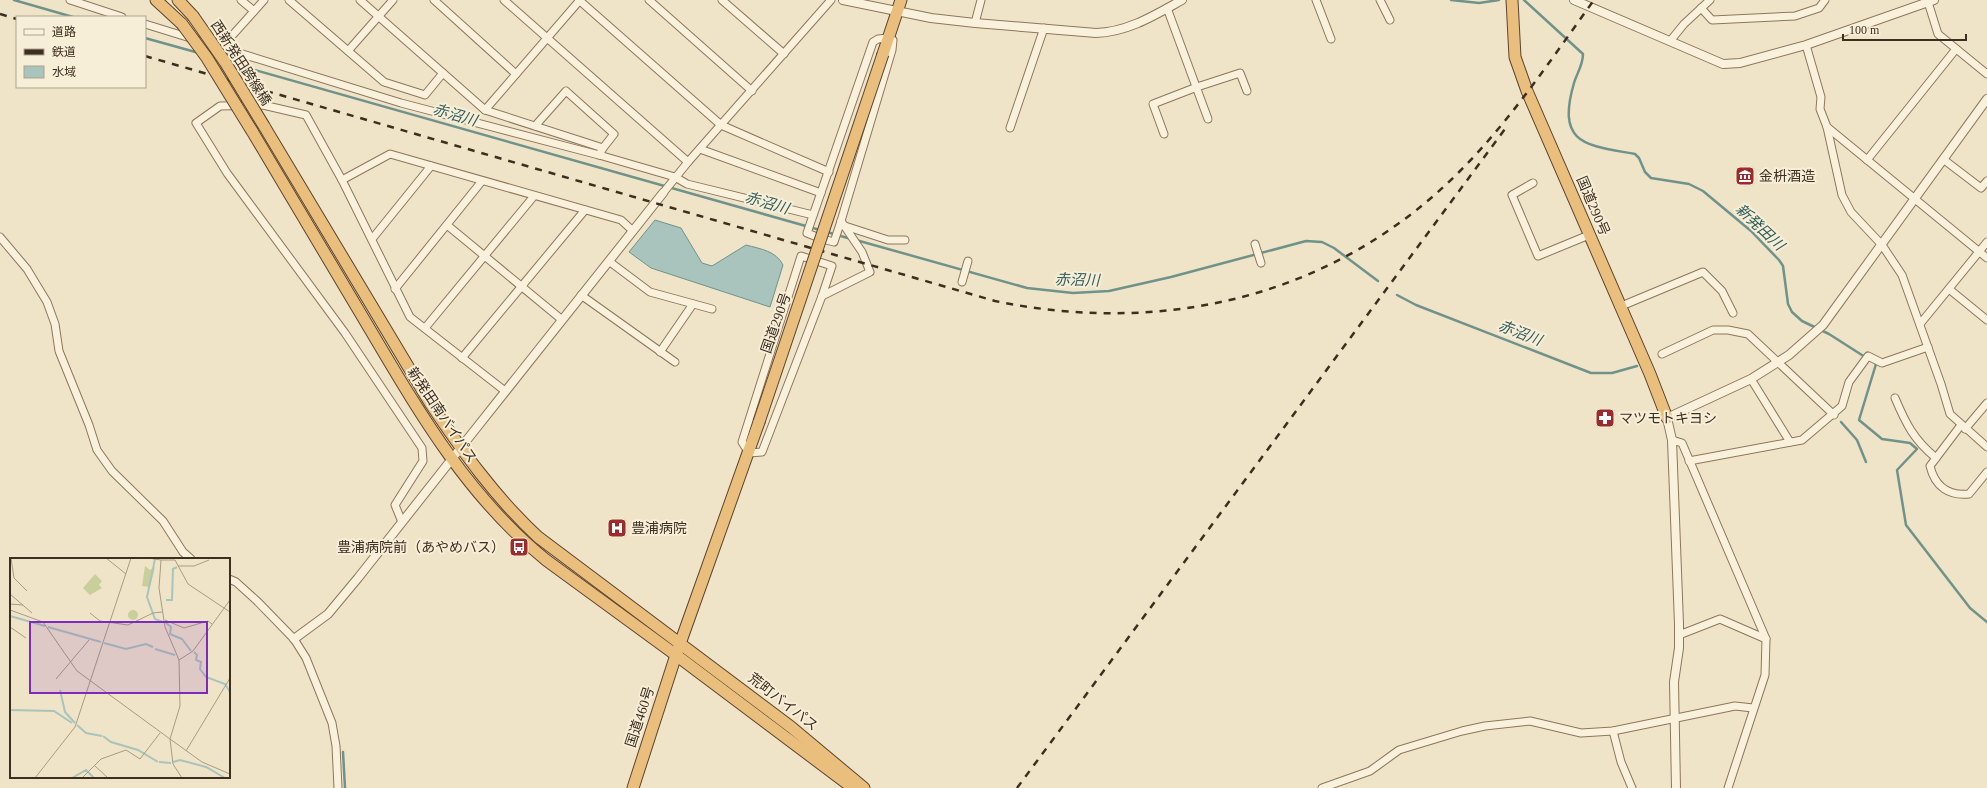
<svg xmlns="http://www.w3.org/2000/svg" width="1987" height="788" viewBox="0 0 1987 788" font-family="'Times New Roman','Noto Sans JP',serif">
  <style>
    .water { fill: #a9c4bc; stroke: #6f938a }
    .lines { fill: none; stroke-linecap: round; stroke-linejoin: round }
    .stream { stroke: #6f938a; stroke-width: 2.5 }
    .minor-casing { stroke: #8d765c; stroke-width: 9 }
    .tertiary-casing { stroke: #8d765c; stroke-width: 10 }
    .trunk-casing { stroke: #5b4430; stroke-width: 13 }
    .minor { stroke: #faf1dc; stroke-width: 7 }
    .tertiary { stroke: #faf1dc; stroke-width: 8 }
    .trunk { stroke: #eabe7c; stroke-width: 11 }
    .rail { stroke: #3d2e20; stroke-width: 2.5; stroke-dasharray: 7 7; stroke-linecap: butt }
    .trunk-bridge-casing { stroke: #5b4430; stroke-width: 13; stroke-linecap: butt }
    .trunk-bridge { stroke: #eabe7c; stroke-width: 11 }
    .labels { text-anchor: middle; dominant-baseline: central; stroke-width: 4; stroke-linejoin: round; paint-order: stroke }
    .street-label { font-size: 14px; fill: #3d2e20; stroke: #f7eed8 }
    .poi-label { font-size: 14px; fill: #3d2e20; stroke: #f7eed8; text-anchor: start }
    .water-label { font-size: 15px; font-style: italic; fill: #2f5d5a; stroke: #f7eed8 }
    .inset-river { fill: none; stroke: #a9c4bc; stroke-width: 2 }
    .inset-road { fill: none; stroke: #a89b85; stroke-width: 1 }
    .view { fill: #7b2cbf; fill-opacity: 0.15; stroke: #7b2cbf; stroke-width: 2 }
    .inset-edge { fill: none; stroke: #3d2e20; stroke-width: 2 }
  </style>
  <rect width="100%" height="100%" fill="#f0e4c8"/>
  <path class="water" d="M655,220L681,228L702,263L712,266L746,245C761,249 776,251 783,265L770,307L651,268L629,252Z"/>
  <g class="lines">
    <g class="stream">
      <polyline points="14,0 73,17"/>
      <polyline points="1451,0 1479,3 1499,0"/>
      <path d="M1524,0L1583,54C1583,65 1577,73 1574,83C1556,145 1586,145 1635,154L1639,158L1645,172L1651,178L1689,184L1703,191L1751,231L1779,260L1783,266L1788,304L1792,312L1802,321L1829,334L1865,357"/>
      <polyline points="145,38 199,53"/>
      <polyline points="230,63 820,230"/>
      <polyline points="827,232 851,239"/>
      <polyline points="856,240 1027,288 1073,293 1109,291 1171,277 1306,241 1322,242 1334,248 1378,281"/>
      <polyline points="1397,295 1416,305 1591,373 1612,373 1637,366"/>
      <polyline points="1875,363 1876,364 1859,420 1882,439 1910,443 1917,449 1897,470 1906,525 1970,608 1987,622"/>
      <polyline points="1841,422 1857,440 1866,462"/>
      <polyline points="343,752 345,788"/>
    </g>
    <g class="minor-casing">
      <g id="minor">
        <polyline points="70,0 122,17"/>
        <polyline points="241,0 254,11"/>
        <polyline points="289,0 384,82 425,95 443,73"/>
        <polyline points="360,0 485,110 603,148 599,155"/>
        <polyline points="434,0 516,74"/>
        <polyline points="504,0 688,162"/>
        <polyline points="579,0 721,125 829,172"/>
        <polyline points="649,0 752,91"/>
        <polyline points="722,0 784,54"/>
        <polyline points="1316,0 1331,39"/>
        <polyline points="1380,0 1390,20"/>
        <polyline points="1928,2 1938,34 1987,74"/>
        <polyline points="1167,8 1208,119"/>
        <polyline points="1701,8 1712,20 1795,16 1819,8 1825,0"/>
        <polyline points="975,23 981,0"/>
        <polyline points="145,24 401,103 599,155 675,177 687,184 813,215"/>
        <polygon points="888,38 893,40 892,50 841,221 834,242 822,239 807,233 873,42 878,39"/>
        <polyline points="1671,40 1684,24 1710,0"/>
        <polyline points="1806,45 1821,97 1820,109 1827,127 1842,195 1851,212 1882,245 1902,275 1941,384 1950,414 1987,447"/>
        <polyline points="221,48 264,0"/>
        <polyline points="348,51 393,0"/>
        <polyline points="485,110 580,0"/>
        <polyline points="535,126 566,91 614,134 603,148"/>
        <polyline points="1827,127 1987,258"/>
        <polyline points="1010,128 1044,28"/>
        <polyline points="1164,134 1153,104 1197,87 1240,73 1247,91"/>
        <polyline points="700,149 821,193"/>
        <polyline points="1943,159 1981,188 1987,181"/>
        <polyline points="1867,160 1956,49"/>
        <polyline points="342,180 390,154 621,220 633,231"/>
        <polyline points="1533,183 1512,195 1538,256 1589,235"/>
        <polyline points="663,193 688,162 831,0"/>
        <polyline points="447,225 561,319"/>
        <polyline points="845,226 888,240 905,240"/>
        <polyline points="0,237 27,269 47,302 55,324 59,351 89,425 97,450 112,471 163,521 183,552 191,559"/>
        <polyline points="372,239 431,166"/>
        <polyline points="1255,244 1261,263"/>
        <polygon points="801,256 832,266 822,296 762,452 749,453 742,442"/>
        <polyline points="610,262 650,292 712,309"/>
        <polyline points="962,282 968,261"/>
        <polyline points="395,289 482,181"/>
        <polyline points="1949,289 1987,320"/>
        <polyline points="581,295 675,362"/>
        <polyline points="822,296 870,272 862,252 841,221"/>
        <polyline points="1619,307 1703,272 1722,291 1733,313"/>
        <polyline points="1920,324 1987,242"/>
        <polyline points="425,328 534,196"/>
        <polyline points="660,352 693,304"/>
        <polyline points="1662,354 1713,330 1728,330 1748,334 1834,415"/>
        <polyline points="462,358 585,210"/>
        <polyline points="1751,379 1790,442"/>
        <path d="M1895,398C1906,424 1914,440 1936,458"/>
        <path d="M1961,425L1930,466C1935,487 1949,496 1969,494L1987,472"/>
        <polyline points="1965,429 1987,403"/>
        <polyline points="1672,440 1682,443 1766,639 1765,675 1728,788"/>
        <polyline points="1689,461 1802,440 1842,406 1849,382 1868,356 1882,363 1928,347"/>
        <polyline points="402,522 395,505 423,461 422,448 345,333 227,173 196,123 220,106 263,105 306,115 342,180 410,317 505,391"/>
        <polyline points="229,579 236,582 257,601 294,639 306,658 332,723 336,746 338,788"/>
        <polyline points="1679,635 1720,619 1766,639"/>
        <polyline points="1613,731 1621,762 1632,788"/>
        <polyline points="1322,788 1370,771 1399,750 1462,731 1485,726 1530,721 1581,733 1613,731 1735,706 1753,708"/>
      </g>
    </g>
    <g class="tertiary-casing">
      <g id="tertiary">
        <path d="M843,0L931,18L975,23L1096,33C1128,32 1155,15 1182,0"/>
        <polyline points="1574,0 1723,64 1740,63 1806,45 1934,0"/>
        <path d="M294,639L328,614L358,578C459,449 561,322 663,193"/>
        <polyline points="1676,788 1674,682 1679,648 1679,624 1672,440 1667,418 1751,379 1789,355 1823,325 1987,99"/>
      </g>
    </g>
    <g class="trunk-casing">
      <g id="trunk">
        <polyline points="156,0 182,24"/>
        <polyline points="178,0 193,16"/>
        <polyline points="1512,0 1515,57 1527,91 1650,374 1667,418"/>
        <polyline points="883,54 901,0"/>
        <path d="M264,126L430,403C462,451 496,498 538,537L791,727L864,788"/>
        <path d="M252,131C291,196 329,261 368,326C419,412 467,496 546,560L676,655L853,788"/>
        <polyline points="633,788 676,655 759,422"/>
      </g>
    </g>
    <use href="#minor" class="minor"/>
    <use href="#tertiary" class="tertiary"/>
    <use href="#trunk" class="trunk"/>
    <g class="rail">
      <polyline points="0,14 17,19"/>
      <path d="M145,56L995,301C1165,336 1335,297 1460,171C1511,120 1552,58 1594,0"/>
      <polyline points="1017,788 1505,129"/>
    </g>
    <g class="trunk-bridge-casing">
      <g id="trunk-bridge">
        <polyline points="193,16 225,62 264,126"/>
        <polyline points="182,24 207,58 252,131"/>
        <polyline points="759,422 883,54"/>
      </g>
    </g>
    <use href="#trunk-bridge" class="trunk-bridge"/>
  </g>
  <defs>
    <g id="museum-square" transform="scale(1)"><rect x="-9" y="-9" width="18" height="18" rx="4" fill="#9e2a2b" stroke="#f7eed8"/><path d="M0-6L6-3V-2H-6V-3ZM-5-1h2V3h-2ZM-1-1h2V3h-2ZM3-1h2V3H3ZM-6 4H6V6H-6Z" fill="#fff"/></g>
    <g id="pharmacy-square" transform="scale(1)"><rect x="-9" y="-9" width="18" height="18" rx="4" fill="#9e2a2b" stroke="#f7eed8"/><path d="M-2-6h4v4h4v4h-4v4h-4v-4h-4v-4h4Z" fill="#fff"/></g>
    <g id="hospital-square" transform="scale(1)"><rect x="-9" y="-9" width="18" height="18" rx="4" fill="#9e2a2b" stroke="#f7eed8"/><path d="M-5-5h3v3.5h4V-5h3V5h-3V1.5h-4V5h-3Z" fill="#fff"/></g>
    <g id="bus-square" transform="scale(1)"><rect x="-9" y="-9" width="18" height="18" rx="4" fill="#9e2a2b" stroke="#f7eed8"/><path d="M-5-6H5V4H4V6H2V4H-2V6H-4V4H-5ZM-3.5-4V0h7V-4ZM-3.5 1.2v1.5H-2V1.2ZM2 1.2v1.5H3.5V1.2Z" fill="#fff"/></g>
  </defs>
  <g fill-rule="evenodd">
    <use href="#museum-square" x="1745" y="176"/>
    <use href="#pharmacy-square" x="1605" y="418"/>
    <use href="#hospital-square" x="617" y="528"/>
    <use href="#bus-square" x="519" y="547"/>
  </g>
  <g class="labels">
    <g class="street-label">
      <text transform="translate(241 63) rotate(57)">西新発田跨線橋</text>
      <text transform="translate(1593 206) rotate(67)">国道290号</text>
      <text transform="translate(776 323) rotate(-71)">国道290号</text>
      <text transform="translate(442 415) rotate(56)">新発田南バイパス</text>
      <text transform="translate(783 702) rotate(38)">荒町バイパス</text>
      <text transform="translate(640 717) rotate(-72)">国道460号</text>
    </g>
    <g class="poi-label">
      <text x="1759" y="176">金枡酒造</text>
      <text x="1619" y="418">マツモトキヨシ</text>
      <text x="631" y="528">豊浦病院</text>
      <text x="505" y="547" text-anchor="end">豊浦病院前（あやめバス）</text>
    </g>
    <g class="water-label">
      <text transform="translate(455 115) rotate(16)">赤沼川</text>
      <text transform="translate(767 203) rotate(16)">赤沼川</text>
      <text transform="translate(1760 227) rotate(43)">新発田川</text>
      <text transform="translate(1077 280) rotate(1)">赤沼川</text>
      <text transform="translate(1520 333) rotate(21)">赤沼川</text>
    </g>
  </g>
  <g transform="translate(10 558)">
    <rect width="220" height="220" fill="#f0e4c8"/>
    <path d="M135,8L140,12L145,9L140,29L132,28ZM85,16L92,23L89,27L92,30L80,37L73,30ZM118 57a5 5 0 1 1 10 0a5 5 0 1 1-10 0Z" fill="#c9cf9b"/>
    <path class="inset-river" d="M145,1L137,39L145,61L153,64M156,42H162L163,11L167,9M0,58L35,68M156,65L161,69L160,76L172,81L181,93M38,69L91,84M94,85L116,91L136,86L143,89M145,91L165,97M184,94L187,97L186,102L191,104L190,111L196,119L215,126L220,134M50,132L55,154L65,165M0,152L44,153L62,165M67,167L76,175L92,178M93,178L101,184L128,192L148,204M149,204L161,205M163,204L170,202L196,209L215,220M62,220L76,212L84,220"/>
    <path class="inset-road" d="M1,0L4,20L17,33M96,0L116,16M138,0L151,2L149,30L155,69L169,102M151,2H165L178,26L220,54M168,8H184L199,2M0,36L22,55M220,42L183,93L169,102L170,148L160,181L192,204L220,216M0,46L13,47M0,52L33,64L67,113L160,181L163,206L172,220M80,55L90,63L118,67L143,55L152,54M155,62L174,70L198,63L202,66M0,69L16,80M46,121L79,82M176,193L220,120M84,207L98,220M25,220L65,169L121,0M72,220L91,201L116,192L130,201L150,175"/>
    <path class="view" d="M20,64H197V135H20Z"/>
    <rect width="220" height="220" class="inset-edge"/>
  </g>
  <rect x="16" y="16" width="130" height="72" fill="#f7eed8" stroke="#ada18e"/>
  <rect x="24" y="29" width="20" height="6" fill="#faf1dc" stroke="#ada18e"/>
  <text x="52" y="36" font-size="12" fill="#3d2e20">道路</text>
  <rect x="24" y="49" width="20" height="6" fill="#3d2e20" stroke="#ada18e"/>
  <text x="52" y="56" font-size="12" fill="#3d2e20">鉄道</text>
  <rect x="24" y="66" width="20" height="12" fill="#a9c4bc" stroke="#ada18e"/>
  <text x="52" y="76" font-size="12" fill="#3d2e20">水域</text>
  <path d="M1843 34v6h123v-6" fill="none" stroke="#3d2e20" stroke-width="2"/>
  <text x="1849" y="34" font-size="12" fill="#3d2e20" stroke="#f7eed8" stroke-width="3" paint-order="stroke">100 m</text>
</svg>
